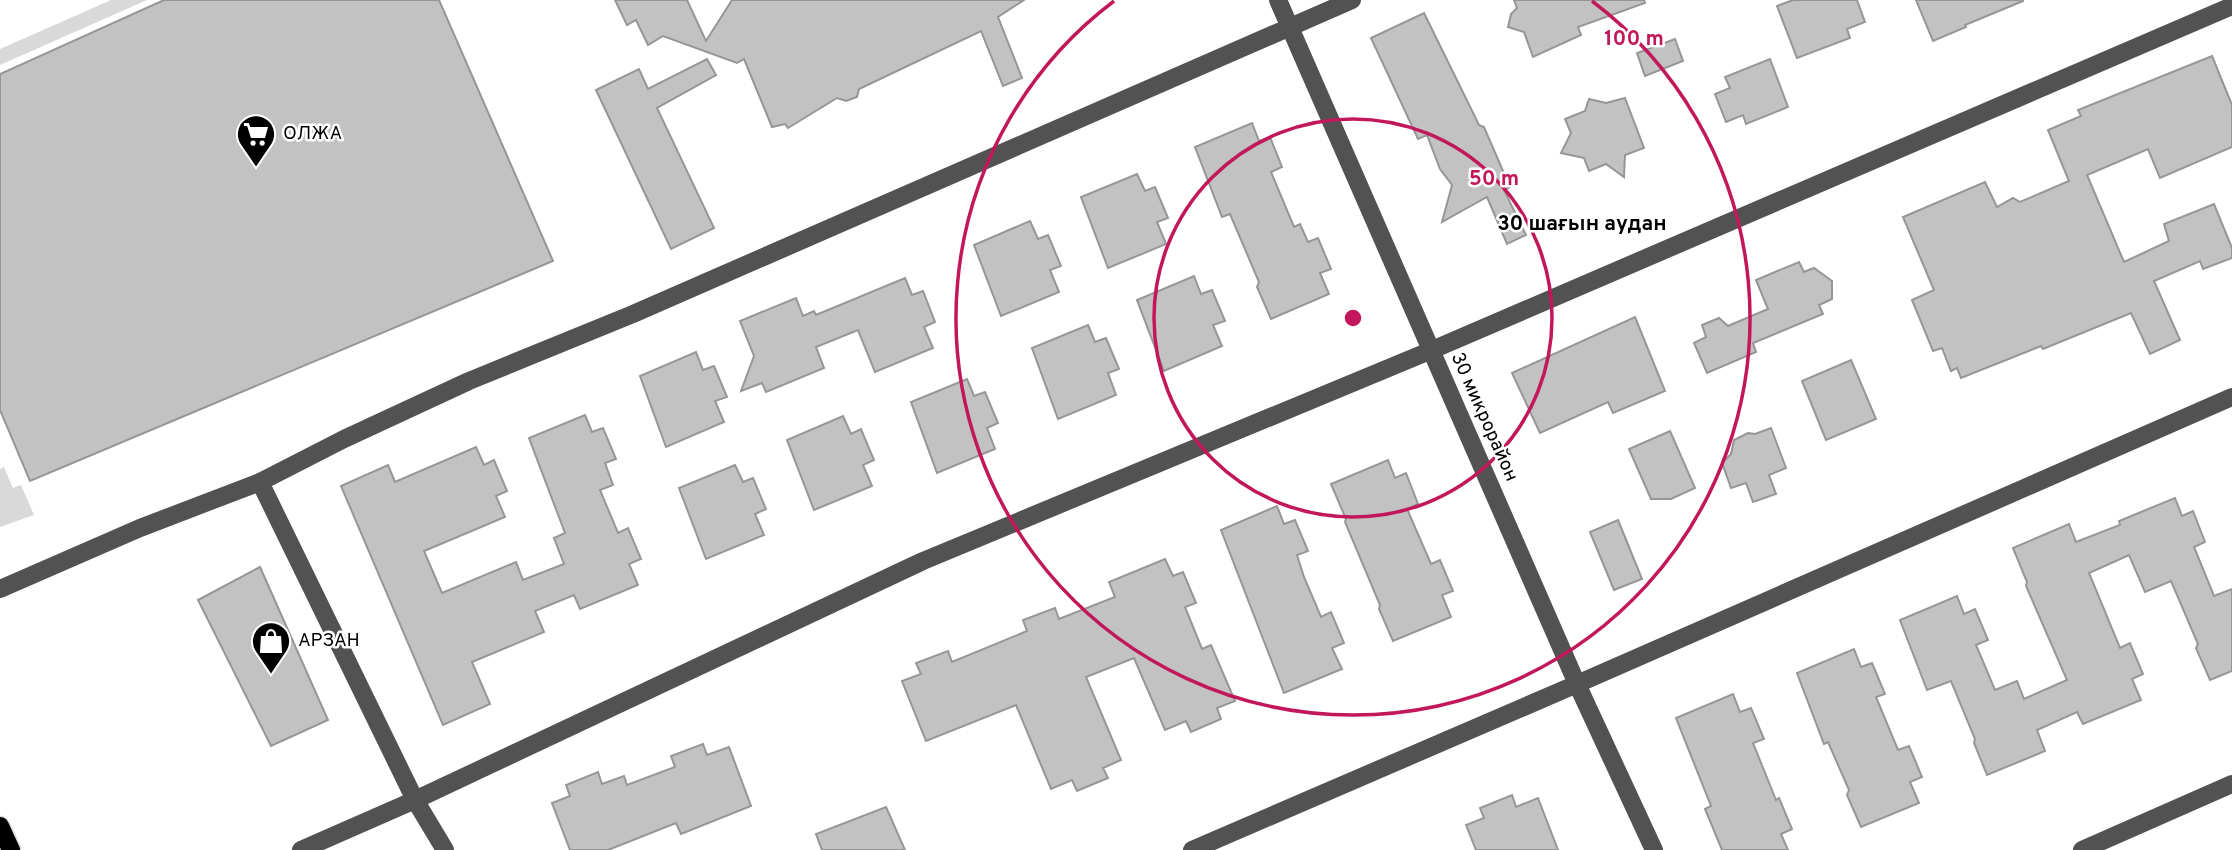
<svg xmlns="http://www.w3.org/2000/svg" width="2232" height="850" viewBox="0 0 2232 850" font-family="Overpass,sans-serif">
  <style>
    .green { fill: #d9d9d9 }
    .building { fill: #c2c2c2; stroke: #969696; stroke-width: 2 }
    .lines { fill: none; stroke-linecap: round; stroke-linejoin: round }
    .major-casing { stroke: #dbdbdb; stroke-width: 21 }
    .minor { stroke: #525252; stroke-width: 18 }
    .major { stroke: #000; stroke-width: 18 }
    .ring { fill: none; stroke: #c2185b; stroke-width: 3.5 }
    .labels { text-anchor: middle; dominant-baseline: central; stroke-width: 5; stroke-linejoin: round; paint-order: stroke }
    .poi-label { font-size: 19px; fill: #000; stroke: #fff; text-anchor: start }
    .street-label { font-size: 19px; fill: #000; stroke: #fff }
    .neighbourhood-label { font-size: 21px; font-weight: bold; fill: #000; stroke: #fff }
    .centre { fill: #c2185b; stroke: #fff; stroke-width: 3.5 }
    .ring-label { font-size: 21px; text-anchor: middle; font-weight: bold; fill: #c2185b; stroke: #fff; stroke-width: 5; stroke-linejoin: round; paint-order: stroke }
  </style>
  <rect width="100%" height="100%" fill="#fff"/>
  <g class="green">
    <polygon points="111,0 147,0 0,65 0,49"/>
    <polygon points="4,467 13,488 21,485 34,515 0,527 0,469"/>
  </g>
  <g class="building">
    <polygon points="164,0 439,0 553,261 30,481 0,410 0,74"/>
    <polygon points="615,0 687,0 706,41 732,0 1024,0 998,17 1022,78 1003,86 981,31 859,89 857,97 846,101 837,98 788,128 785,124 772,127 744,59 737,63 663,36 648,45 636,20 627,25"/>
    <polygon points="1514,0 1644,0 1645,3 1578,27 1581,35 1533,57 1524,32 1508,27 1511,14 1517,8"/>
    <polygon points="1793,0 1857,0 1865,22 1847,29 1850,38 1797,58 1777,6"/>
    <polygon points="1916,0 2023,0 2023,1 1965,25 1966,27 1933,41"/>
    <polygon points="1424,13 1479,125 1484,127 1510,187 1504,190 1526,235 1507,244 1487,197 1442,222 1452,185 1440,169 1427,135 1418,139 1371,38"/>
    <polygon points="1675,39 1683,61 1645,76 1637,53"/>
    <polygon points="2212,56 2232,105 2232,147 2160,178 2148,149 2087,175 2124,262 2169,241 2164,224 2214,204 2232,248 2232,258 2203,269 2200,261 2154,281 2180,340 2150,354 2131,313 2043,349 2041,346 1961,378 1957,368 1951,371 1942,348 1933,351 1912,300 1934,290 1903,217 1985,182 1997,207 2013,198 2020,202 2069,181 2048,130 2081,116 2078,110"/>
    <polygon points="707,59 716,75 657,108 714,228 671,249 596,90 639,69 648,89"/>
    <polygon points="1770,59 1788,107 1746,124 1743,115 1726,122 1715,94 1730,88 1725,77"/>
    <polygon points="1625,98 1644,148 1625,155 1624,177 1606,164 1589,171 1584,158 1561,153 1571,133 1565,119 1585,111 1589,99 1606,103"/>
    <polygon points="1252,123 1259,141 1270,137 1282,167 1271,172 1294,227 1300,224 1308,242 1318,238 1331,269 1320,273 1329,294 1271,319 1257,287 1259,282 1230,214 1222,217 1195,147"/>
    <polygon points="1137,174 1145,191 1155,187 1168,218 1157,222 1166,244 1108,268 1081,197"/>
    <polygon points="1030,221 1038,239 1048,235 1061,266 1050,270 1059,292 1001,316 974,245"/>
    <polygon points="1799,262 1804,272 1814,268 1832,281 1832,299 1819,305 1823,314 1753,343 1756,352 1707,373 1694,343 1706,337 1702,325 1719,318 1728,326 1768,309 1756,280"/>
    <polygon points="1194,276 1201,294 1212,290 1225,321 1213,325 1222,346 1164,371 1137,300"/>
    <polygon points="905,278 912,295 923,291 935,322 924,327 933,348 875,372 858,330 816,347 824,368 766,392 762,383 741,391 754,356 740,321 796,298 803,316 814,311 816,315"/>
    <polygon points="1635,317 1665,391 1613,413 1608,402 1540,433 1512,373"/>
    <polygon points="1088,325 1095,342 1106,338 1119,369 1108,373 1116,395 1058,419 1032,348"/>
    <polygon points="696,352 703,370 714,366 727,397 715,401 724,422 666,447 640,376"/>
    <polygon points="1851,360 1876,419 1826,440 1802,381"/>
    <polygon points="967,379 974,396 985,392 998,423 987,428 995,449 937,473 911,402"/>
    <polygon points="585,415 592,432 603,428 616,459 605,463 613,485 600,490 618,533 628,528 641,559 629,564 638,585 580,609 574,595 535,611 544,632 472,662 490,704 443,725 341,486 388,465 395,482 476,447 484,465 494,460 507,491 496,496 505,517 424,551 442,593 516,562 523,580 564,564 554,538 565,533 529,438"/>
    <polygon points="843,416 851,434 861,429 874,460 863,465 872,486 814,510 787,440"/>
    <polygon points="1771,428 1786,468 1769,475 1776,494 1753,502 1746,483 1731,488 1722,463 1731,454 1734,440 1748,433 1755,434"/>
    <polygon points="1670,431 1695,488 1671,499 1651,499 1629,449"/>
    <polygon points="1388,460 1395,478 1406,473 1418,504 1407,509 1431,564 1440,560 1453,591 1442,595 1451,617 1393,641 1379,609 1380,605 1345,522 1346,519 1331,484"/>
    <polygon points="735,465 743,482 753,478 766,509 755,514 764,535 706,559 679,488"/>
    <polygon points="2175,498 2182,516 2193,511 2205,542 2194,547 2214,596 2232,589 2232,671 2210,680 2196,648 2198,644 2171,581 2145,592 2129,555 2089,573 2120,648 2130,643 2143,674 2132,679 2141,700 2083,724 2077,712 2037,730 2045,751 1987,775 1974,743 1975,739 1951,681 1927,690 1900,620 1957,596 1964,614 1975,609 1988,640 1976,645 1995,690 2017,681 2024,699 2067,680 2026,586 2027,582 2013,548 2069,524 2076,542 2120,525 2119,521"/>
    <polygon points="1277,506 1284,524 1295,520 1308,551 1297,555 1304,577 1321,617 1331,612 1344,643 1332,648 1342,669 1284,693 1221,530"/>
    <polygon points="1618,520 1642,579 1614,590 1590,532"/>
    <polygon points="1165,559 1173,576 1183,572 1196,603 1185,607 1202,649 1211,645 1235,701 1217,708 1221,719 1191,732 1186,721 1165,730 1134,658 1086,677 1121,760 1103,768 1108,778 1077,791 1072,780 1051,789 1016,705 926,741 902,681 921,674 916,663 948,651 952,662 1027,631 1023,620 1055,608 1059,619 1115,597 1109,582"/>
    <polygon points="260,567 328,720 271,746 198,600"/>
    <polygon points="1854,649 1861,667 1872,663 1885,694 1876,697 1898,750 1909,746 1922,777 1910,782 1919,803 1861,827 1847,795 1849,790 1828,742 1824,744 1797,673"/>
    <polygon points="1733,694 1740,712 1751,708 1764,739 1753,743 1776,800 1779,798 1792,829 1781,834 1788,850 1722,850 1705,809 1711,806 1676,718"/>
    <polygon points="703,744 707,755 729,747 751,806 681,834 676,823 608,850 570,850 552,803 570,796 566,785 598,772 602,784 624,776 627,785 675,767 671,756"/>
    <polygon points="1512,795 1516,807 1538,798 1558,850 1476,850 1466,825 1484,818 1480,808"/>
    <polygon points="886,807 905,850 822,850 816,834"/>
  </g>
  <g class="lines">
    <g class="major-casing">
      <polyline id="major" points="0,826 11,850"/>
    </g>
    <g class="minor">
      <polyline points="1278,0 1577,684 1654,850"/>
      <polyline points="260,482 415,800 445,850"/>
      <polyline points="0,589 140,528 260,482 344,439 469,381 633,314 1352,0"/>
      <polyline points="301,850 415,800 923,561 1432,350 2232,6"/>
      <polyline points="1192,850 1577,684 2232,397"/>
      <polyline points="2082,850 2232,784"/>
    </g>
    <use href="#major" class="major"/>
  </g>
  <g class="ring">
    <circle cx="1353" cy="318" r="199"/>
    <path d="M1592 1A397 397 0 1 1 1114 1"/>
  </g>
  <defs>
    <g id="supermarket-pin" transform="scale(2.0125)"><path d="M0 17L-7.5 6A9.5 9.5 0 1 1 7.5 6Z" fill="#000" stroke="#fff"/><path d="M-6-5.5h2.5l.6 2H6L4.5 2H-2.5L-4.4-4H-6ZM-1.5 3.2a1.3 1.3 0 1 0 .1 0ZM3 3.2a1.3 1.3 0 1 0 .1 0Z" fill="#fff"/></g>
    <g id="shop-pin" transform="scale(2.0125)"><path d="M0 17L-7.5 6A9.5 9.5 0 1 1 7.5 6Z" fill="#000" stroke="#fff"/><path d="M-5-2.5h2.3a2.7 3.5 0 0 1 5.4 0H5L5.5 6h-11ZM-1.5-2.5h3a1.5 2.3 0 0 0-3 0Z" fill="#fff"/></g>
  </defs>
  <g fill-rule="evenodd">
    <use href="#supermarket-pin" x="256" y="134"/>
    <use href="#shop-pin" x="271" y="641"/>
  </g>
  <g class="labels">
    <g class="poi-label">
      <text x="283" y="134">ОЛЖА</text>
      <text x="298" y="641">АРЗАН</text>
    </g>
    <g class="street-label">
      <text transform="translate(1484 417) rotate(66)">30 микрорайон</text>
    </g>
    <g class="neighbourhood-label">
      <text x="1582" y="224">30 шағын аудан</text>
    </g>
  </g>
  <circle cx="1353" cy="318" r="10" class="centre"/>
  <g class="ring-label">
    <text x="1634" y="45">100 m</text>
    <text x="1494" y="185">50 m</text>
  </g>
</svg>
